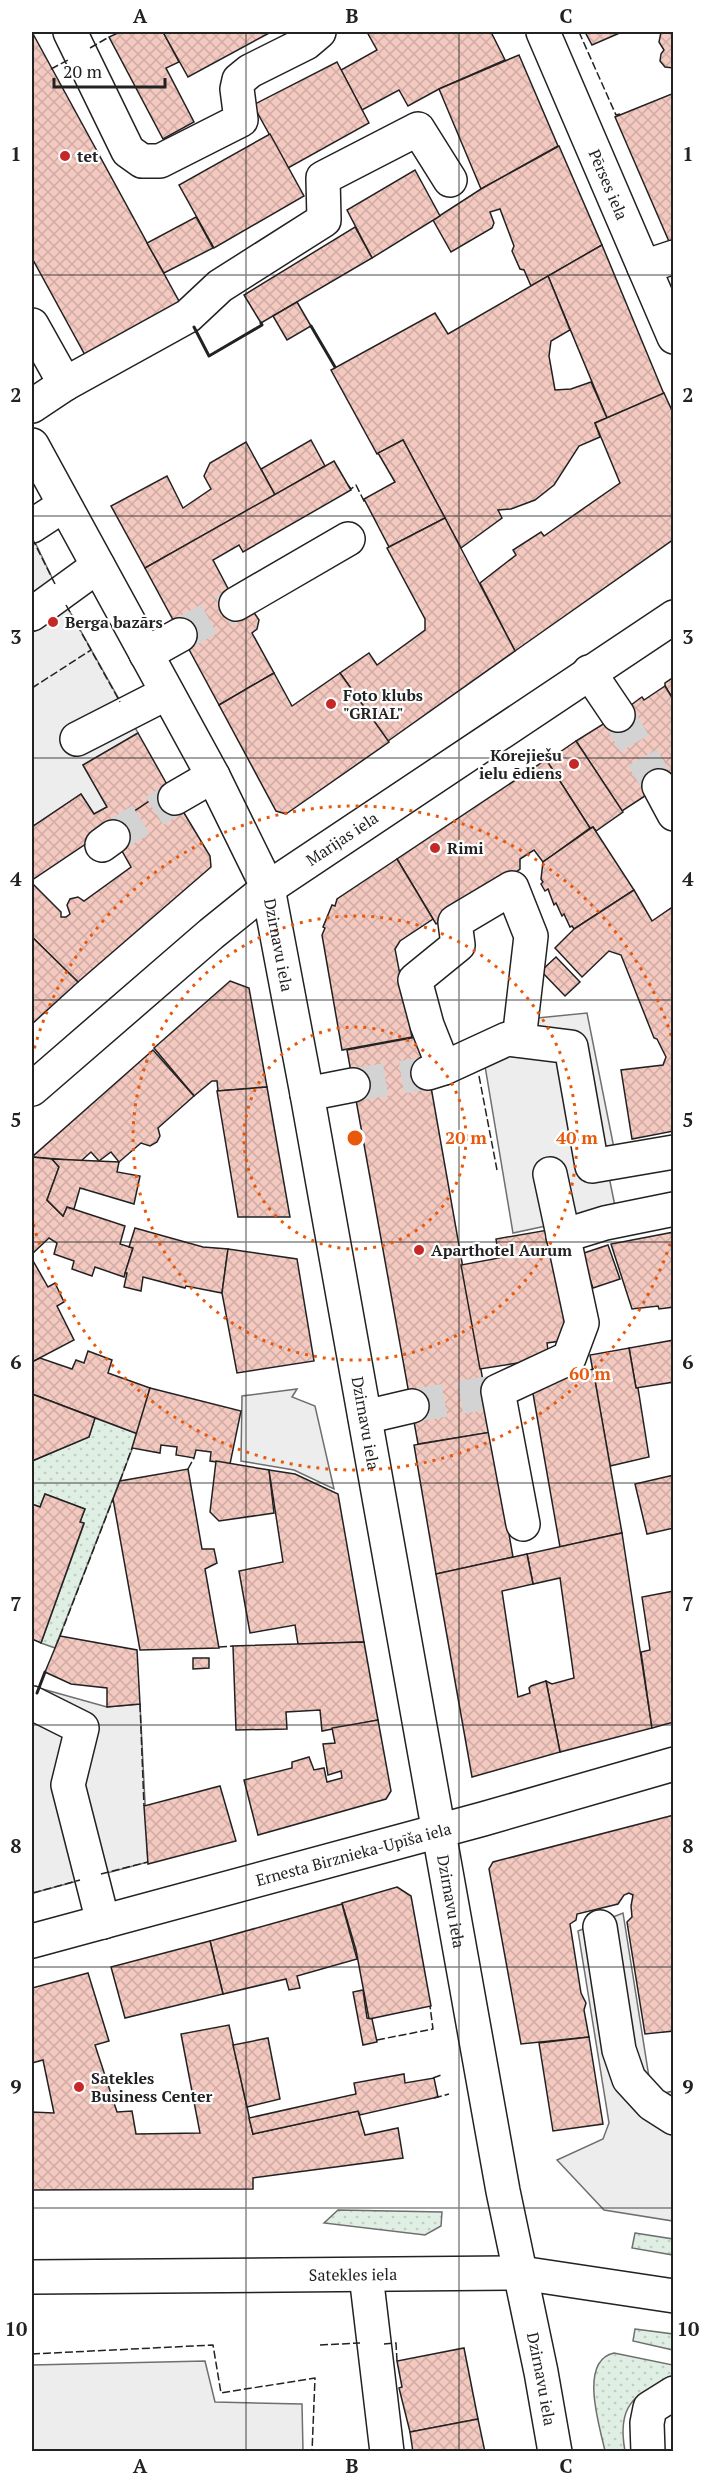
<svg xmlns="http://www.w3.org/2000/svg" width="705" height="2483" viewBox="0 0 705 2483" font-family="'PT Serif',serif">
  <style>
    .grass { fill: url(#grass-dots); stroke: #6f6f6f; stroke-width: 1.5 }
    .parking { fill: #ededed; stroke: #6f6f6f; stroke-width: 1.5 }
    .building { fill: url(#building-cross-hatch); stroke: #222; stroke-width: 1.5 }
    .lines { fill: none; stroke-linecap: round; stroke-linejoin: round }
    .minor-tunnel { stroke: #d3d3d3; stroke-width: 33; stroke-dasharray: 33 16; stroke-linecap: butt }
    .minor-casing { stroke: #222; stroke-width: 36 }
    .major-casing { stroke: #222; stroke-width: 36 }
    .highway-casing { stroke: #222; stroke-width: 36 }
    .minor { stroke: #fff; stroke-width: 33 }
    .major { stroke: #fff; stroke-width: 33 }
    .highway { stroke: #fff; stroke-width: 33 }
    .fence { stroke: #222; stroke-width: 1.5; stroke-dasharray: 8 3; stroke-linecap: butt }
    .wall { stroke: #222; stroke-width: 3 }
    .grid { fill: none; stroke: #222; stroke-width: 1.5; stroke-opacity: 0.55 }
    .ring { fill: none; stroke: #e8590c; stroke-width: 3; stroke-dasharray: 3 6 }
    .poi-dot { fill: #c62828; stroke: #fff; stroke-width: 2 }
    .labels { text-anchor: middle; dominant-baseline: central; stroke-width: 4.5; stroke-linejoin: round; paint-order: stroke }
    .poi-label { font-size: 16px; font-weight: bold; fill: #222; stroke: #fff; text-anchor: start }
    .street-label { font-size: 16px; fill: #222; stroke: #fff }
    .centre { fill: #e8590c; stroke: #fff; stroke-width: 3 }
    .ring-label { font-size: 18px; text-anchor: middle; font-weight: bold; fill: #e8590c; stroke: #fff; stroke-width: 4.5; stroke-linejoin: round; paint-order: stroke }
    .neatline { fill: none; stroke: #222; stroke-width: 2 }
    .grid-label { font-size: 20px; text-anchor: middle; font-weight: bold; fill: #222 }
  </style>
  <defs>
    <pattern id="grass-dots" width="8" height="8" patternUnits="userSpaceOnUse" patternTransform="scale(1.5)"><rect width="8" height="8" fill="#e0efe3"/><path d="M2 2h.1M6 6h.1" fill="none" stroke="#c0cdc2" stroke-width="1.8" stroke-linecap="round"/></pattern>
    <pattern id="building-cross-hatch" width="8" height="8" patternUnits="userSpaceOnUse" patternTransform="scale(1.5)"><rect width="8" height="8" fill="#f3c9c0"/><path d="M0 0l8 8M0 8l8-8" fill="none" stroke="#d0aca5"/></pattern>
  </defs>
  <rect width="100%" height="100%" fill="#fff"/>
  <g class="grass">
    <polygon points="95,1418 138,1434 55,1648 41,1643 84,1524 80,1522 85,1509 45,1494 40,1507 32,1504 32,1461 89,1437"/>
    <polygon points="338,2210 442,2212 441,2226 425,2235 324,2223"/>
    <polygon points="635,2233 673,2239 673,2255 632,2248"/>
    <polygon points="635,2329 673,2334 673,2350 633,2341"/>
    <path d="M614,2353L673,2365V2380C632,2392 617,2408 625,2451H605C600,2427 578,2361 614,2353Z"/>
  </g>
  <g class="parking">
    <polygon points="32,536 60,594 138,733 83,765 107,807 94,814 81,794 32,827"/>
    <polygon points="587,1013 615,1153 605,1157 616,1211 513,1233 481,1042 507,1021"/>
    <polygon points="297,1389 292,1397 315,1406 334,1489 294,1470 241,1461 242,1396"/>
    <polygon points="39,1688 107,1707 140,1704 148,1862 33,1893 32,1707"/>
    <polygon points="623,1913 652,2096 673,2091 673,2221 604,2210 557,2160 603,2139 609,2123 578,1931"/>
    <polygon points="205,2361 215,2402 302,2404 303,2451 32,2451 32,2365"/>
  </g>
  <g class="building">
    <polygon points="32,32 180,303 85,355 32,258"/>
    <polygon points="120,32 163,32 179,62 166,68 194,122 163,139 109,37"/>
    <polygon points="163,32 271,32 188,77"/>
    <polygon points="367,32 491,32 505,60 439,89 408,106 399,90 362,110 341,70 377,50"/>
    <polygon points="585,32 622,32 592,45"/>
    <polygon points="661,32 674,32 673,68 665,67 660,61 661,54 664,50 659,42"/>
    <polygon points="519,55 558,146 481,189 439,89"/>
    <polygon points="337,62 369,123 288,168 253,105"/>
    <polygon points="674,93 674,253 615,117"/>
    <polygon points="270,134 304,196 214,248 179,185"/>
    <polygon points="559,146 602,245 531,286 524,270 520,269 512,251 514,246 500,209 490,212 494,223 492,228 451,252 433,220 481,189"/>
    <polygon points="415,170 440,216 372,258 347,210"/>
    <polygon points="196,217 213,248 164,273 147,243"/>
    <polygon points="355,227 372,258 261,323 244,295"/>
    <polygon points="602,245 664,394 607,418 548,276"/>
    <polygon points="548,276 570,330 551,341 549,356 555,390 571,389 591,382 607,418 595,423 600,437 579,446 554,485 535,500 511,509 498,510 502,518 461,548 403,440 377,454 331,370 435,313 448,334"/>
    <polygon points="297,302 311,326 287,340 273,316"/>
    <polygon points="664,393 674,415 674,539 515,651 480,583 516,555 513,550 541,532 544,536 620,483 595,423"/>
    <polygon points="311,440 325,466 275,495 261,469"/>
    <polygon points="403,440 445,518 389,547 364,499 395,482 378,453"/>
    <polygon points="246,442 275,495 145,568 111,506 167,476 183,508 211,489 204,476 210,463"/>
    <polygon points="334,461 351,490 243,552 239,545 213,560 241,613 253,611 259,620 257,629 252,633 274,673 219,705 145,568"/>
    <polygon points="445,518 515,651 388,741 340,673 369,653 377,665 425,630 425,619 387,548"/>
    <polygon points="274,673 292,706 340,673 389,742 286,814 276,811 219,705"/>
    <polygon points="674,677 674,701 665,686 665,683"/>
    <polygon points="665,686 674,701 674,777 622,811 576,741 618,715 639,699 642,697 644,700"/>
    <polygon points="138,733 169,788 32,880 32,827 81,794 94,814 107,807 83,765"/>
    <polygon points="576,741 623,812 596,831 593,827 590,828 547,761"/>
    <polygon points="544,761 547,761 590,828 543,862 534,850 520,859 520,869 509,877 503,875 436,924 397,859"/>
    <polygon points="169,788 210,856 211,867 78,982 32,937 32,883 61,912 61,917 66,917 70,914 67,905 70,899 78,897 84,901 131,867 109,828"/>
    <polygon points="593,827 634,890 574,929 572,926 570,927 564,914 562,916 556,903 554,905 548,889 545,891 541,884 543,882 541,879 543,862"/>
    <polygon points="397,859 433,919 400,941 395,949 412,1037 342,1050 322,935 325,928 323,927 332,905 335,906 337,899"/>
    <polygon points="634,890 652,921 674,906 674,1131 632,1139 621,1070 663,1065 666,1057 657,1039 654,1038 621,955 609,951 582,977 555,948 574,929"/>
    <polygon points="32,937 78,982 32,1024"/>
    <polygon points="556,957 580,982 565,996 541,971"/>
    <polygon points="230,981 249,988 267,1087 218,1091 217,1081 212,1081 194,1096 154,1048"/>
    <polygon points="422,1036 492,1432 418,1444 347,1050"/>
    <polygon points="153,1050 194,1096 158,1128 160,1136 157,1142 150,1146 141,1143 119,1162 111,1152 99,1161 91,1152 81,1161 32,1157"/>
    <polygon points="267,1087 290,1217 238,1217 217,1091"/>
    <polygon points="32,1157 52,1159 59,1167 47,1200 63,1216 67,1207 125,1226 120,1244 133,1248 124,1277 95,1267 92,1276 72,1269 74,1261 54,1254 57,1243 49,1238 32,1254"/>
    <polygon points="52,1159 119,1162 117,1172 140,1176 134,1204 80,1188 74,1209 67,1207 63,1216 47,1200 59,1167"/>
    <polygon points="135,1228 203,1247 228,1249 222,1293 186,1286 185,1288 143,1277 141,1291 124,1287 127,1273 125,1273 133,1248 129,1247"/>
    <polygon points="548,1230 568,1340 547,1343 549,1358 480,1369 461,1265 499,1258 496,1239"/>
    <polygon points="674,1232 674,1307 659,1309 658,1306 632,1309 611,1244"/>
    <polygon points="608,1245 620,1279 593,1288 581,1254"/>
    <polygon points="228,1249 297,1259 314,1361 237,1373 222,1293"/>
    <polygon points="32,1259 48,1287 55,1283 64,1302 57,1306 74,1340 32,1362"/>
    <polygon points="674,1340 674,1382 636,1388 629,1348"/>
    <polygon points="629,1348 636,1388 638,1388 649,1457 610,1466 590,1355"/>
    <polygon points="88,1351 112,1360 108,1373 150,1388 138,1434 32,1394 32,1362 40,1358 72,1369 76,1360 84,1363"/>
    <polygon points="593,1369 622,1533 560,1547 532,1388"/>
    <polygon points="150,1388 241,1411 230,1464 210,1461 211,1452 196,1450 194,1458 176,1455 177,1447 161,1445 160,1453 132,1448"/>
    <polygon points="32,1394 95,1418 89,1437 32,1461"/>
    <polygon points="491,1432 513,1557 436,1574 414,1445"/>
    <polygon points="216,1461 269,1470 274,1513 219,1521 210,1512"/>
    <polygon points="188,1469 202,1549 214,1549 217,1563 205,1569 219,1648 140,1650 113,1499 120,1481"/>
    <polygon points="269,1470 295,1474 338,1494 364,1642 298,1644 295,1625 250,1633 239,1571 283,1562"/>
    <polygon points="674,1475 674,1528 647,1534 635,1484"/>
    <polygon points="45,1494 85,1509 80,1522 84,1523 41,1643 32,1639 32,1504 40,1507"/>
    <polygon points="622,1533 652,1728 560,1752 546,1681 552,1684 574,1678 560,1578 533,1584 527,1554"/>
    <polygon points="527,1554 533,1584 502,1591 518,1697 530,1693 529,1688 531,1686 546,1681 560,1752 472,1777 436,1574"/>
    <polygon points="674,1591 674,1722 652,1728 641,1652 650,1650 642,1597"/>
    <polygon points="60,1636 137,1650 140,1704 107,1707 107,1688 71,1684 45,1672"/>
    <polygon points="364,1642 378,1720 322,1731 320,1710 286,1712 287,1729 236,1730 233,1646"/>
    <polygon points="193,1658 209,1658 209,1668 193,1669"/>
    <polygon points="378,1720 391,1791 386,1799 258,1835 244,1780 292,1768 292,1762 309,1757 314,1770 324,1768 327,1782 342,1778 341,1771 328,1775 323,1744 335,1743 332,1728"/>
    <polygon points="220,1786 236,1841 148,1864 144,1806"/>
    <polygon points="674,1815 674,2031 645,2034 627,1922 632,1917 631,1906 633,1895 629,1893 624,1895 618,1904 577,1914 576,1920 570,1924 581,1993 586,2003 584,2010 589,2037 521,2044 489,1869 493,1862"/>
    <polygon points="397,1887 411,1896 431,2006 369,2019 356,1950 342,1903"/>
    <polygon points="342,1904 357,1959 297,1976 300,1988 289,1990 286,1979 223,1994 210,1941"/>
    <polygon points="210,1941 223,1994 125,2018 111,1967"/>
    <polygon points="88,1973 109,2041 95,2045 117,2112 132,2111 136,2134 200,2133 181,2034 229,2025 253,2134 358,2111 365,2135 398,2128 403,2158 253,2178 253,2189 32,2190 32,2112 54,2113 43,2060 32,2063 32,1988"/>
    <polygon points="363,1990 367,2018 372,2019 377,2042 363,2045 353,1992"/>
    <polygon points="589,2037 603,2124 553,2131 539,2043"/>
    <polygon points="268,2038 280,2099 247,2107 233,2045"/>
    <polygon points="404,2074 405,2083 434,2078 438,2097 360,2115 358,2111 253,2134 249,2118 356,2094 354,2083"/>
    <polygon points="464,2348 478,2419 410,2432 399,2388 402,2387 397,2361"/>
    <polygon points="478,2419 485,2452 413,2452 410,2432"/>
  </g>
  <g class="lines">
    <g class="minor-tunnel">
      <polyline points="180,635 236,604"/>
      <polyline points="618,715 659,786"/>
      <polyline points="113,837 175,798"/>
      <polyline points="353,1085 428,1073"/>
      <polyline points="412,1406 498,1391"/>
    </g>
    <g class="minor-casing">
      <g id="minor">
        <polyline points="70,32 128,151 142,161 160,161 241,120 237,89 239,80 250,71 306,43 319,32"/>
        <path id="s1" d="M543,32L674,337"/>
        <polyline points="644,267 674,257"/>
        <polyline points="32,325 65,384 32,406"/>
        <polyline points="65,384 188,316 220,286 324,220 323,178 418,129 450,180"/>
        <path id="s2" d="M32,445L213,776L268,888L307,1094L503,2191L541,2372L555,2452"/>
        <polyline points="32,526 64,505"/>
        <polyline points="236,604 348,539"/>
        <polyline points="32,614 98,566"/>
        <polyline points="146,654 180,635"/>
        <polyline points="589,672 618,715"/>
        <polyline points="77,739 167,693"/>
        <polyline points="659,786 674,814"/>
        <polyline points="175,798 213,776"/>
        <polyline points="102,845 113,837"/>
        <polyline points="444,1068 427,1025 415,980 458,945 455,922 512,888 531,936 519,1040"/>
        <polyline points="428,1073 444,1068 507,1039 571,1047 592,1166 674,1152"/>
        <polyline points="307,1094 353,1085"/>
        <polyline points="563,1236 605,1223 674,1209"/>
        <polyline points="365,1417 412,1406"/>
        <polyline points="523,1524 498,1391 569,1358 582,1323 550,1174"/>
        <polyline points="32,1703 82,1728 68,1785 103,1922"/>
        <polyline points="600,1927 619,2050 629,2079 652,2104 674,2118"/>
        <path id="s3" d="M32,1941L483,1819L674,1764"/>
        <polyline points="366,2275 387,2452"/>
        <polyline points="648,2452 647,2423 650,2408 674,2393"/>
      </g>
    </g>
    <g class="major-casing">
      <g id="major">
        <path id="s4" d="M32,1089L211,934L268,888L674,617"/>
      </g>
    </g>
    <g class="highway-casing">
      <g id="highway">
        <path id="s5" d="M32,2277L521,2273L674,2296"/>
      </g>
    </g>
    <use href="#minor" class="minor"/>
    <use href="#major" class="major"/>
    <use href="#highway" class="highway"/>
    <g class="fence">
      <polyline points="579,32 616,115 620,114"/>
      <polyline points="90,48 109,37"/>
      <polyline points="51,69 70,59"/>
      <polyline points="348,485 351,489 356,485 365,503"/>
      <polyline points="32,538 55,584"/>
      <polyline points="66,605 120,702"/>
      <polyline points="32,688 91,650"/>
      <polyline points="479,1076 497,1170"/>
      <polyline points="188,1469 194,1458"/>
      <polyline points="120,1481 132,1448"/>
      <polyline points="60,1636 113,1499"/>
      <polyline points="219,1647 233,1646"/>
      <polyline points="140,1704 144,1806"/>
      <polyline points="101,1874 148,1862"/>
      <polyline points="33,1893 80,1880"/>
      <polyline points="377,2040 433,2029 430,2006"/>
      <polyline points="433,2078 441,2075"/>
      <polyline points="434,2098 449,2094"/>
      <polyline points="384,2344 396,2343 397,2361"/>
      <polyline points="320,2345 360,2343"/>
      <polyline points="32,2354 213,2345 221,2393 315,2378 312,2452"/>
    </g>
    <g class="wall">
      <polyline points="311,326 335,367"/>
      <polyline points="194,327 209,356 262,325 261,323"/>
      <polyline points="37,1693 45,1672"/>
    </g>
  </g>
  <path class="grid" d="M246,32V2452M459,32V2452M32,275H674M32,516H674M32,758H674M32,1000H674M32,1242H674M32,1483H674M32,1725H674M32,1967H674M32,2208H674"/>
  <g class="ring">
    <circle cx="355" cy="1138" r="111"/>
    <circle cx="355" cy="1138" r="222"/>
    <path d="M673 1235A333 333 0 0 1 32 1219M32 1057A333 333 0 0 1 673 1041"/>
  </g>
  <g class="poi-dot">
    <circle cx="65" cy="156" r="6"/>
    <circle cx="53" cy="622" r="6"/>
    <circle cx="331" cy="704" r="6"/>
    <circle cx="574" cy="764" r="6"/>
    <circle cx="435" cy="848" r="6"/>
    <circle cx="419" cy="1250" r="6"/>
    <circle cx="79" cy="2087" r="6"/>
  </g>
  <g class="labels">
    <g class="poi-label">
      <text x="77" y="156">tet</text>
      <text x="65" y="622">Berga bazārs</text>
      <text x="343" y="695">Foto klubs<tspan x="343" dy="18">"GRIAL"</tspan></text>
      <text x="562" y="755" text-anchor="end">Korejiešu<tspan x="562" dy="18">ielu ēdiens</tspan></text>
      <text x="447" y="848">Rimi</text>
      <text x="431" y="1250">Aparthotel Aurum</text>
      <text x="91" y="2078">Satekles<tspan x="91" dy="18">Business Center</tspan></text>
    </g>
    <g class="street-label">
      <text stroke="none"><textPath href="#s1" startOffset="166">Pērses iela</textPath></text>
      <text stroke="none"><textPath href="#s4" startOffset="399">Marijas iela</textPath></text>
      <text stroke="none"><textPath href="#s2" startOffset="560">Dzirnavu iela</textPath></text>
      <text stroke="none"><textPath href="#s2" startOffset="1046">Dzirnavu iela</textPath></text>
      <text stroke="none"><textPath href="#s3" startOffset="333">Ernesta Birznieka-Upīša iela</textPath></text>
      <text stroke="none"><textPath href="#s2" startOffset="1532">Dzirnavu iela</textPath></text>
      <text stroke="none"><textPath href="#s5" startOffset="321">Satekles iela</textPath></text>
      <text stroke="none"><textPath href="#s2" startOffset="2018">Dzirnavu iela</textPath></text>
    </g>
  </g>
  <circle cx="355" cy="1138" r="9" class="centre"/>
  <g class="ring-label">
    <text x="466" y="1144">20 m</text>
    <text x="577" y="1144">40 m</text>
    <text x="590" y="1380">60 m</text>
  </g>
  <rect width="705" height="2483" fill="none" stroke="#ffffff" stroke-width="66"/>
  <path d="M54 78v9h111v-9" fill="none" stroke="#222222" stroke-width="3"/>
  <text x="63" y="78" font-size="18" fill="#222222" stroke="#ffffff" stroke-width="4.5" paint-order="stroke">20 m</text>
  <rect x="33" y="33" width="639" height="2417" class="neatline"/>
  <g class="grid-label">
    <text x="140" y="23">A</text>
    <text x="352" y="23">B</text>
    <text x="566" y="23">C</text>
    <text x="16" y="161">1</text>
    <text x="688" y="161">1</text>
    <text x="16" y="402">2</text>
    <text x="688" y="402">2</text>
    <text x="16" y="644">3</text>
    <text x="688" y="644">3</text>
    <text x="16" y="886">4</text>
    <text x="688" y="886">4</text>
    <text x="16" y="1127">5</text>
    <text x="688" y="1127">5</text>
    <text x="16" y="1369">6</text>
    <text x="688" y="1369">6</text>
    <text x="16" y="1611">7</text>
    <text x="688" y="1611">7</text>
    <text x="16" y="1853">8</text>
    <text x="688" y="1853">8</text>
    <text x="16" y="2094">9</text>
    <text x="688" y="2094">9</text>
    <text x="16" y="2336">10</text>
    <text x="688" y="2336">10</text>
    <text x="140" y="2473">A</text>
    <text x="352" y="2473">B</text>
    <text x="566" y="2473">C</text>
  </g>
</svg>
